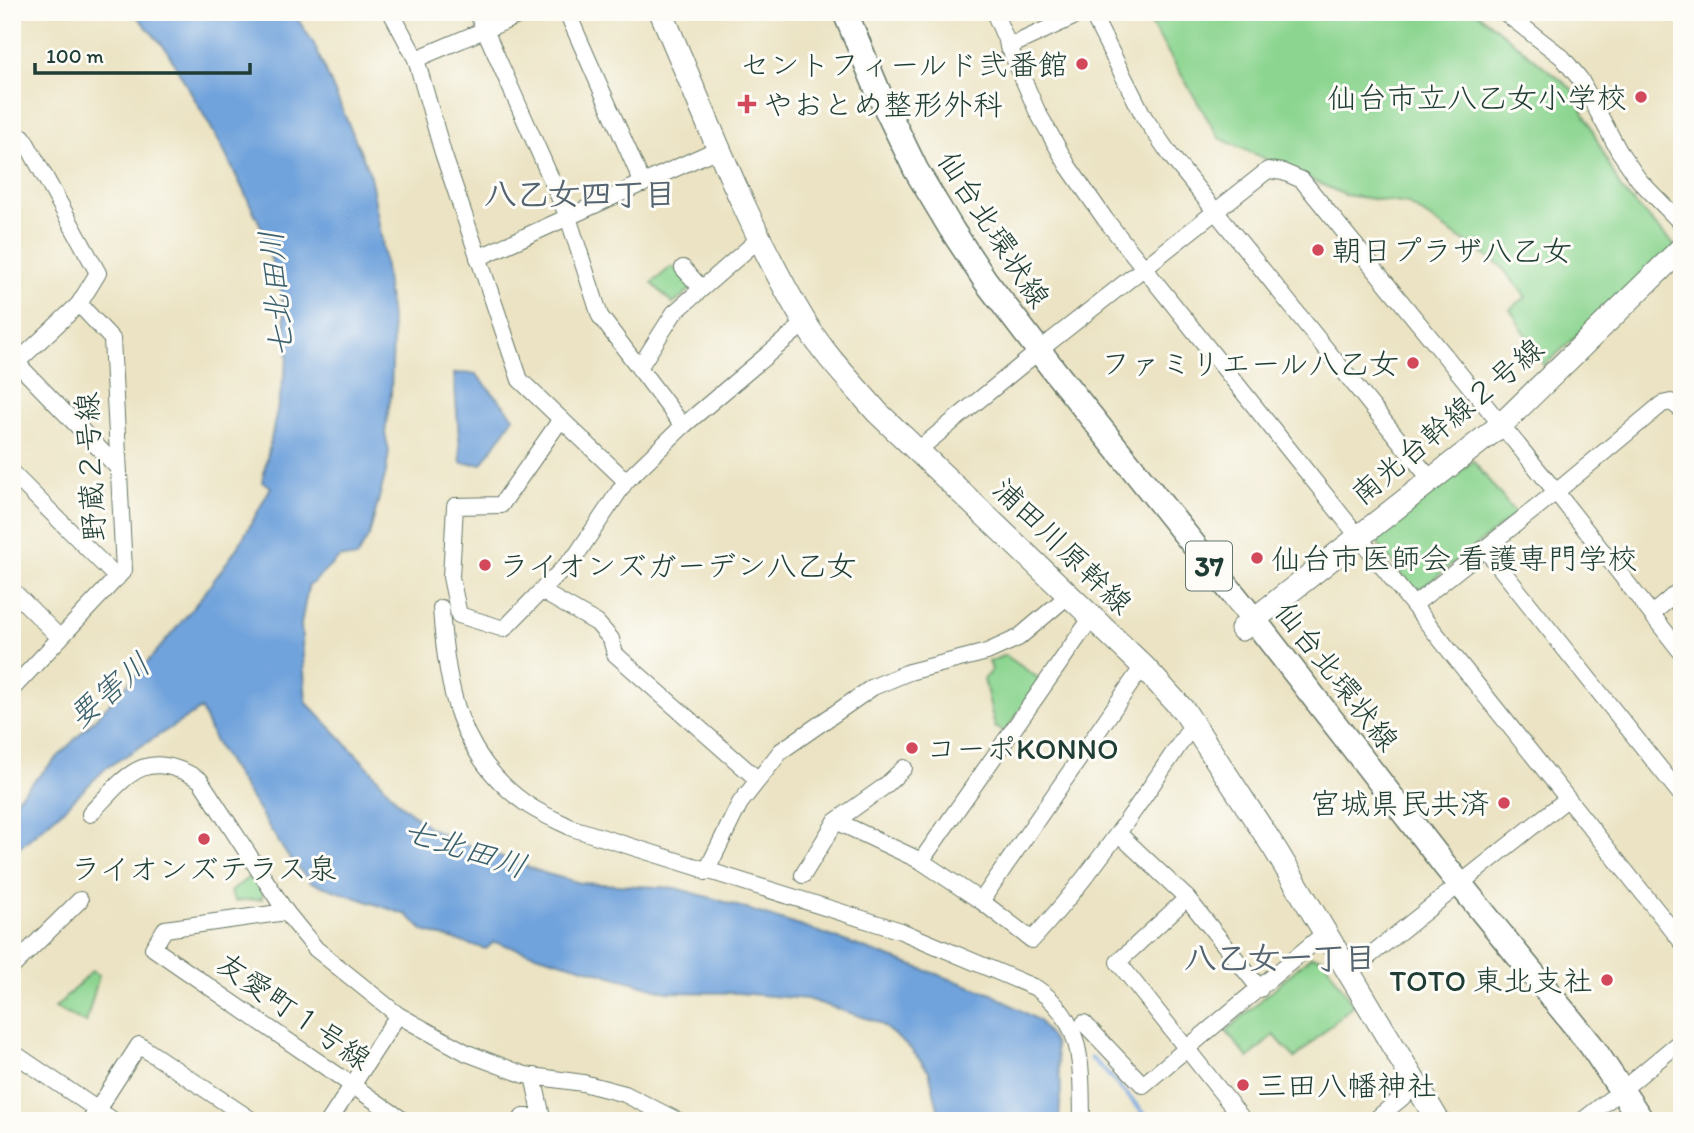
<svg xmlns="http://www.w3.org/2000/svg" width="1694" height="1133" viewBox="0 0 1694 1133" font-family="Itim,'Klee One',sans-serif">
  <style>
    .green { fill: #8cd590; stroke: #568962; stroke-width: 2 }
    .water { fill: #70a2db; stroke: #487088; stroke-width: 2 }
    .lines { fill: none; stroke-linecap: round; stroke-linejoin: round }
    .stream { stroke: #70a2db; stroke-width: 4.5 }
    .street-casing { stroke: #676; stroke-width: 18 }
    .secondary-casing { stroke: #676; stroke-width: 25 }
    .primary-casing { stroke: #676; stroke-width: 27 }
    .street { stroke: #fff; stroke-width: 16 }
    .secondary { stroke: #fff; stroke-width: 23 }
    .primary { stroke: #fff; stroke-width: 24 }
    .poi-dot { fill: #d1495b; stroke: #fdfcf7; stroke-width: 2.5 }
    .labels { text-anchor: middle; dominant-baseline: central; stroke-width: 6; stroke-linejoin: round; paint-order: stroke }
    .shield { fill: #fdfcf7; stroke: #62766e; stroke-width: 2 }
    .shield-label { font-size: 28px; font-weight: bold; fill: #1f3d34 }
    .poi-label { font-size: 30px; fill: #1f3d34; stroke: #fdfcf7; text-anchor: start }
    .street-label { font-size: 30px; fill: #1f3d34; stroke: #fdfcf7 }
    .neighbourhood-label { font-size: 32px; font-weight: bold; fill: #556471; stroke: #fdfcf7 }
    .water-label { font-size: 32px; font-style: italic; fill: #3b606e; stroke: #fdfcf7 }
  </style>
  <rect width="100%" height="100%" fill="#fdfcf7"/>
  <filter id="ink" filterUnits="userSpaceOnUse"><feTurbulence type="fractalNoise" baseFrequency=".0143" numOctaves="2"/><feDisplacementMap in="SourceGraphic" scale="14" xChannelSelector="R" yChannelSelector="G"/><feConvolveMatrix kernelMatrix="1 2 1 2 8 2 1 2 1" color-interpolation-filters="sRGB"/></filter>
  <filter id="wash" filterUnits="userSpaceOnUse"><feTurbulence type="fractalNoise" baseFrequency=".00686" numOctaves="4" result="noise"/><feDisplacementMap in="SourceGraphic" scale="28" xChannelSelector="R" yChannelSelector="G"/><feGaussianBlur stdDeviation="1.57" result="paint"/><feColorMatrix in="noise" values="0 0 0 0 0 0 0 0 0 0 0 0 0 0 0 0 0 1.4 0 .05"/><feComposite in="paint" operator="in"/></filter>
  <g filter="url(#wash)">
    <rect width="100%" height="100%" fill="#ebe3c3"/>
    <g class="green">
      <polygon points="1144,12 1476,12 1572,89 1621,189 1675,246 1544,366 1510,309 1526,297 1501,266 1408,204 1345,195 1219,138"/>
      <polygon points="672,266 695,286 673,304 652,283"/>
      <polygon points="1473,461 1516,514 1421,589 1411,587 1378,544 1378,534"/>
      <polygon points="1005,655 1041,680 1005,732 995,727 984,679 992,669 989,662"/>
      <polygon points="254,873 262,888 262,899 235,901 230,892"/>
      <polygon points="1311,956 1323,958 1353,1005 1295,1058 1274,1035 1248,1058 1226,1031"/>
      <polygon points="92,971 99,975 86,1023 55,1008"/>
    </g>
    <g class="water">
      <path d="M133,12H293L314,44L370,174L382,241L393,337L391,394L385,433L389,451L386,472L369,536L356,558L340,557L308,587L301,624L306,702L369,768L399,803L430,828L457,841L547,874L581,883L675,888L712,898L822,933L992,994L1039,1021L1055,1044L1061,1088L1059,1121H941L929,1071L911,1049L878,1022L807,999L738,993L667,992L494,942L486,949L424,931L407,915L310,882L287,855L215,742L201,709L106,768L66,807L12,854V803C90,725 172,643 234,552C248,532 259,508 271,487L262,482L288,358L282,294L260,224L221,145L166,49Z"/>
      <polygon points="454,373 476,374 514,417 482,464 461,463"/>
    </g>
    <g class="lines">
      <polyline class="stream" points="1091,1058 1104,1070 1151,1121"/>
    </g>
  </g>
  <g filter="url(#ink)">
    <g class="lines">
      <g class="street-casing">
        <g id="street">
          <polyline points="391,12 416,59 443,153 520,380 626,481"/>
          <polyline points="477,12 568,217 600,316 683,426"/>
          <polyline points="567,12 643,184"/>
          <polyline points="994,12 1037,111 1068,166 1105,219 1682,942"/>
          <polyline points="1091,12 1144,117 1171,156 1431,480"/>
          <polyline points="1504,12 1562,57 1580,79 1619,151 1639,180 1682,224"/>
          <polyline points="1008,47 1084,12"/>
          <polyline points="416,59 527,12"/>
          <polyline points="12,143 23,137 98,273 79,304"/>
          <polyline points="478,258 720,148"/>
          <polyline points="683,268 701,288"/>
          <polyline points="12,358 117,467"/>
          <polyline points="12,367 79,304 112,339 124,570 12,689"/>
          <polyline points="639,368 674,313 760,238"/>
          <polyline points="918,450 1051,341 1268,170 1283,172 1302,180 1556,492 1682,653"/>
          <polyline points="12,473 117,578"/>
          <polyline points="1485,549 1682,796"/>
          <polyline points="12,590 60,638"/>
          <polyline points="541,591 504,629 459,615 451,577 455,506 501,505 561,419"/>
          <polyline points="1415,604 1556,492 1662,404 1671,402 1682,410"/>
          <path d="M441,608C446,685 458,755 525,803C539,813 556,820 572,828L901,931L1036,988C1085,1021 1081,1067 1082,1121"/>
          <polyline points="1652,614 1682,588"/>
          <polyline points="757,779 615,654 611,639 597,623 541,591 577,554 626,481 683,426 805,323"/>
          <path d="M90,814C127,775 145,746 200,780L286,912"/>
          <path d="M836,821L921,861L981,901L1032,940C1093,873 1143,799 1193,724"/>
          <polyline points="1119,834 1187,898"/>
          <polyline points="921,861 1092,617"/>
          <polyline points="706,872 740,803 781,751 873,687 909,672 987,652 1018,638 1069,595"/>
          <polyline points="803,875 836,821 885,786 904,768"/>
          <polyline points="981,901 1143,666"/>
          <polyline points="12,967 80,900"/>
          <polyline points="1349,972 1567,799"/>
          <polyline points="1084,1023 1143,1085 1325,933"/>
          <polyline points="12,1052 114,1121"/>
          <polyline points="533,1076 542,1117"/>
          <polyline points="1623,1089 1682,1040"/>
          <polyline points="90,1121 139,1045 253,1121"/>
          <polyline points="329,1121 398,1015"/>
          <polyline points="404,1121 153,948 165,929 286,912 316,949 398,1015 467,1053 525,1075 583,1083 625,1094 678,1121"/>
          <polyline points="520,1121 523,1117 542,1117 547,1121"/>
          <polyline points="1244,1121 1118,962 1187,898 1260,989"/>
          <polyline points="1374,1121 1417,1085"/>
          <polyline points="1582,1121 1610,1099"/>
        </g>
      </g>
      <g class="secondary-casing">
        <g id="secondary">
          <path d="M661,12C706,116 746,224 804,321C823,354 852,383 877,412L1143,666L1185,712L1275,849L1438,1121"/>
          <polyline points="1242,629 1501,425 1682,248"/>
        </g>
      </g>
      <g class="primary-casing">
        <polyline id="primary" points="845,12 880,96 916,170 952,230 985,280 1053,369 1254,620 1446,867 1591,1045 1642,1121"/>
      </g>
      <use href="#street" class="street"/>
      <use href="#secondary" class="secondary"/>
      <use href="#primary" class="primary"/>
    </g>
  </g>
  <g class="poi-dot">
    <circle cx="1082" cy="64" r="7"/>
    <circle cx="1641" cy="97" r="7"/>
    <path d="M743.5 93.5h7v7h7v7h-7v7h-7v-7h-7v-7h7z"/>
    <circle cx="1318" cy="250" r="7"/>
    <circle cx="1413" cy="363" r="7"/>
    <circle cx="1257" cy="558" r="7"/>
    <circle cx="485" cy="565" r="7"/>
    <circle cx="912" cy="748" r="7"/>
    <circle cx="1504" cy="803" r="7"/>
    <circle cx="204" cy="839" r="7"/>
    <circle cx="1607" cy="980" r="7"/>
    <circle cx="1243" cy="1085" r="7"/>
  </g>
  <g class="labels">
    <rect class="shield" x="1186" y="541.5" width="46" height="49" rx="5"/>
    <g class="shield-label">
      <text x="1209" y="566">37</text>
    </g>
    <g class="poi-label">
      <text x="1068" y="64" text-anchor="end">セントフィールド弐番館</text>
      <text x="1627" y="97" text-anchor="end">仙台市立八乙女小学校</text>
      <text x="763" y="104">やおとめ整形外科</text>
      <text x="1332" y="250">朝日プラザ八乙女</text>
      <text x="1399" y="363" text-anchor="end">ファミリエール八乙女</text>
      <text x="1271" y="558">仙台市医師会 看護専門学校</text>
      <text x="499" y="565">ライオンズガーデン八乙女</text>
      <text x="926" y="748">コーポKONNO</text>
      <text x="1490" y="803" text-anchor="end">宮城県民共済</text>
      <text x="204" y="868" text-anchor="middle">ライオンズテラス泉</text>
      <text x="1593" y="980" text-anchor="end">TOTO 東北支社</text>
      <text x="1257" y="1085">三田八幡神社</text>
    </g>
    <g class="street-label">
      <text transform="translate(994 229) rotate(57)">仙台北環状線</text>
      <text transform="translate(1447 421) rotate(-40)">南光台幹線２号線</text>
      <text transform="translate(90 467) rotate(-93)">野蔵２号線</text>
      <text transform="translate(1063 546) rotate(44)">浦田川原幹線</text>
      <text transform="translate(1337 676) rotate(52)">仙台北環状線</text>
      <text transform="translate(294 1011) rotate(35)">友愛町１号線</text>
    </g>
    <g class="neighbourhood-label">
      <text x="580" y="194">八乙女四丁目</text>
      <text x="1280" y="958">八乙女一丁目</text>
    </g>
    <g class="water-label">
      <text transform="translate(276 294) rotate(-95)">七北田川</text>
      <text transform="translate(109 690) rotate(-40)">要害川</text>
      <text transform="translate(465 848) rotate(18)">七北田川</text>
    </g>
  </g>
  <rect width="1694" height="1133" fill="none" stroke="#fdfcf7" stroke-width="42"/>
  <path d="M35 63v10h215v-10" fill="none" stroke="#1f3d34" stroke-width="3.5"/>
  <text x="46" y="63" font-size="21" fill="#1f3d34" stroke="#fdfcf7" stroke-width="5" paint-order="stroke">100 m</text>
</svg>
